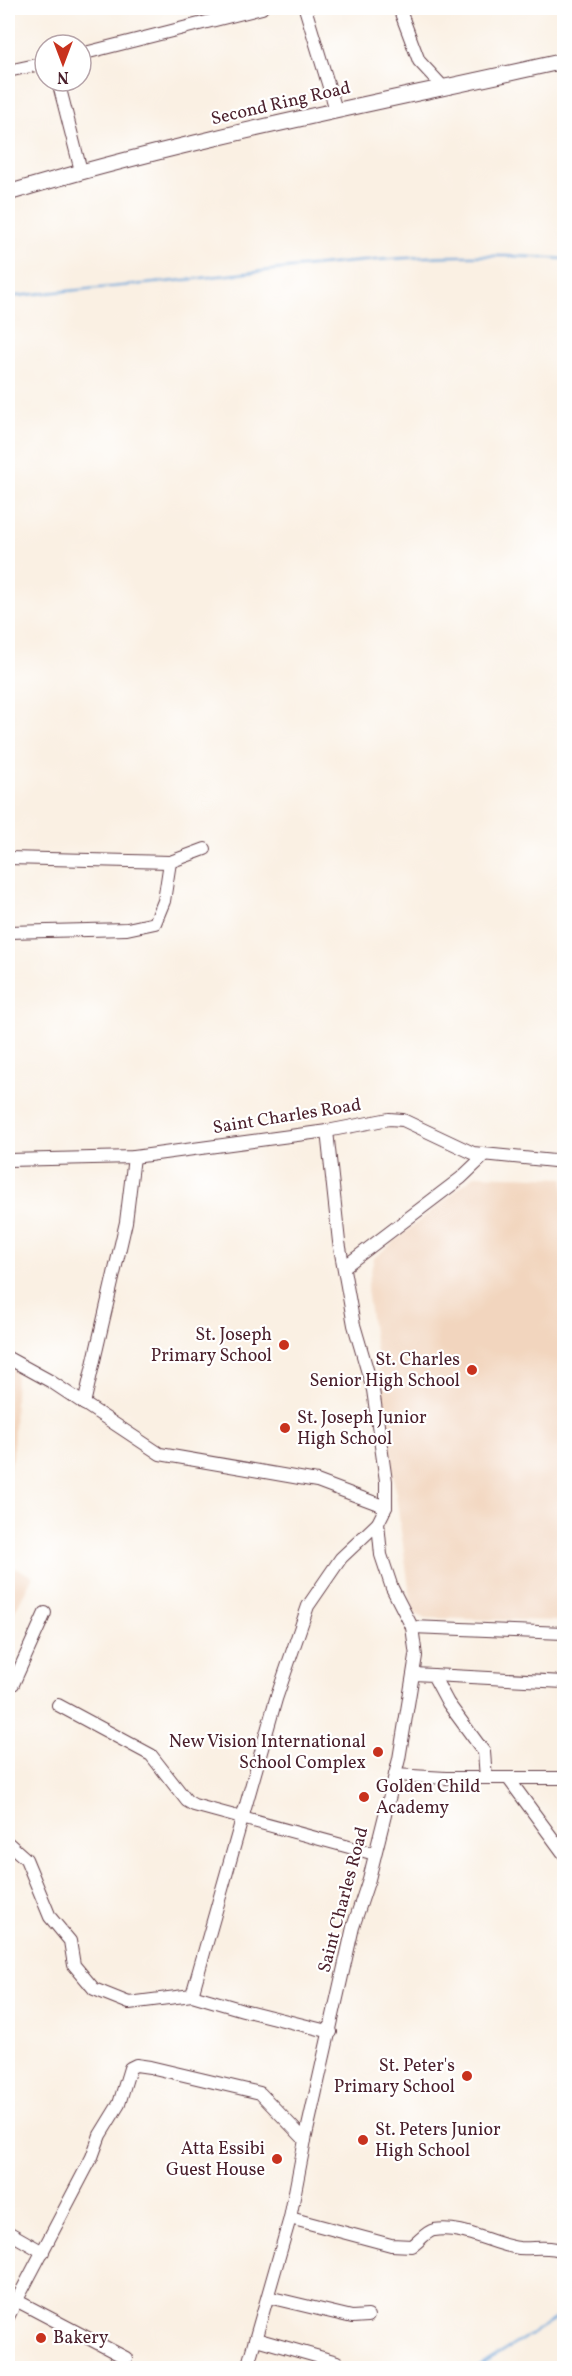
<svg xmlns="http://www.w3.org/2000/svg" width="572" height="2376" viewBox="0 0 572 2376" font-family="Vollkorn,serif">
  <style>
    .built { fill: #f2d5be }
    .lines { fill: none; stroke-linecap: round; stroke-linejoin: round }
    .stream { stroke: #6aa4da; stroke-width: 2 }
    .minor-casing { stroke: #643e47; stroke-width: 14 }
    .major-casing { stroke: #643e47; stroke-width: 17 }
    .minor { stroke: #fff; stroke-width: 12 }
    .major { stroke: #fff; stroke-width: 15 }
    .poi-dot { fill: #c8321e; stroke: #fff; stroke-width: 2 }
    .labels { text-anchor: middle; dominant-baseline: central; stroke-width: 4.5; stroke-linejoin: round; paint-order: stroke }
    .street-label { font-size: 18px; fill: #4a1f2b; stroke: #fff }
    .poi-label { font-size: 18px; fill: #4a1f2b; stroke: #fff; text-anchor: end }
  </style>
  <rect width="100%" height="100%" fill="#fff"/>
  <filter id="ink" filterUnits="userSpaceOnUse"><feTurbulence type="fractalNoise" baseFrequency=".0167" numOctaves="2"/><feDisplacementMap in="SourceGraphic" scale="12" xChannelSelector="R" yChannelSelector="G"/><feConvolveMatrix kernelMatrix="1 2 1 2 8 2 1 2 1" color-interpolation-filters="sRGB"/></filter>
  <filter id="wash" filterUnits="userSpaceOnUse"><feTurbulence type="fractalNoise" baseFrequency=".008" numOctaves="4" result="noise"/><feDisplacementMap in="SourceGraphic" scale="24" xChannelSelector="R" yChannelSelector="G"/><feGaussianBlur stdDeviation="1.35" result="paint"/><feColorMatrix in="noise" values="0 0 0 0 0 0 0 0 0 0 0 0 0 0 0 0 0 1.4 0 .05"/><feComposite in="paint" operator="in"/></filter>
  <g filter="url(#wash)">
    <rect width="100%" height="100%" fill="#faf0e3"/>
    <g class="built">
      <polygon points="475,1175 564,1178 564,1621 423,1618 414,1613 411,1602 367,1289 374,1258"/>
      <polygon points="8,1366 16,1371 13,1458 8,1471"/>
      <polygon points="8,1565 33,1576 8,1624"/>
    </g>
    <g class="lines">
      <g class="stream">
        <path d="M8,297C72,289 137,286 202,278C323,264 442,249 564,259"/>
        <polyline points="477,2368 564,2313"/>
      </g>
    </g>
  </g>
  <g filter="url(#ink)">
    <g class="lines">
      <g class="minor-casing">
        <g id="minor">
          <polyline points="305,8 336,110"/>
          <polyline points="399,8 419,61 444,88"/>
          <polyline points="81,54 262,8"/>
          <polyline points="8,71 45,63"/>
          <polyline points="58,81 81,171"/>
          <polyline points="8,858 170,862 205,849"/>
          <polyline points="8,932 127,929 155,923 164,901 170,862"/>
          <polyline points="8,1160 134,1157 327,1131 389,1119 403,1120 473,1153 564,1162"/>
          <polyline points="344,1267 461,1178 484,1156"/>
          <polyline points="8,1358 50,1381 160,1454 317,1481 386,1507"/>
          <polyline points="84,1404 126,1222 134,1157"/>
          <polyline points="412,1627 564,1633"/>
          <polyline points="414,1674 433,1675 448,1703 484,1752 486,1778"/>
          <polyline points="433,1675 564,1682"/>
          <polyline points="8,1687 13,1684 45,1613"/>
          <polyline points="58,1705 151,1755 187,1801 194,1805 375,1854"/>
          <polyline points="395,1775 446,1778 564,1778"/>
          <polyline points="508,1778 564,1854"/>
          <polyline points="8,1843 26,1859 50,1917 70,1941 74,1965 94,1989 129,2003 192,1995 243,2010 331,2032"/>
          <polyline points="192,1995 276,1699 308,1606 341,1558 378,1523"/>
          <path d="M290,2218L391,2245L412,2246C419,2242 425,2232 434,2230C464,2225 490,2244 519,2248C533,2249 553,2245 564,2252"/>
          <polyline points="8,2232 43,2252"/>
          <polyline points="8,2296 126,2358"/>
          <polyline points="268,2297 352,2317 368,2316"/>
          <polyline points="8,2317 92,2157 100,2135 119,2104 130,2068 136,2065 150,2067 260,2093 305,2140"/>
          <polyline points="256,2339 337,2362 339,2368"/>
          <polyline points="247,2368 290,2218 305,2140 353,1927 369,1879 399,1759 416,1656 412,1627 392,1588 381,1555 378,1523 386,1507 386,1481 373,1390 354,1325 339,1242 327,1131"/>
        </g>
      </g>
      <g class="major-casing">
        <path id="major" d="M8,193C190,138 378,103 564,61"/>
      </g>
      <use href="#minor" class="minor"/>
      <use href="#major" class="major"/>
    </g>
  </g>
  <g class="poi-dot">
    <circle cx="284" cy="1345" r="6"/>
    <circle cx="472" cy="1370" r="6"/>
    <circle cx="285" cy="1428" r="6"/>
    <circle cx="378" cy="1752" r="6"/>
    <circle cx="364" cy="1797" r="6"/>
    <circle cx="467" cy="2076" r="6"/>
    <circle cx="363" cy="2140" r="6"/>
    <circle cx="277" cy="2159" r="6"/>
    <circle cx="41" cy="2338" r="6"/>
  </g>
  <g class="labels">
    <g class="street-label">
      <text transform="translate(281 104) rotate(-13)">Second Ring Road</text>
      <text transform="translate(287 1117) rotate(-9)">Saint Charles Road</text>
      <text transform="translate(344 1900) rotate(-75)">Saint Charles Road</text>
    </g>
    <g class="poi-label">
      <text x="272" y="1335">St. Joseph<tspan x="272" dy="21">Primary School</tspan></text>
      <text x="460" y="1360">St. Charles<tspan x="460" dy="21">Senior High School</tspan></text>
      <text x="297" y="1418" text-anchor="start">St. Joseph Junior<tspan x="297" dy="21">High School</tspan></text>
      <text x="366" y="1742">New Vision International<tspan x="366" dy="21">School Complex</tspan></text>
      <text x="376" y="1787" text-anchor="start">Golden Child<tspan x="376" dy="21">Academy</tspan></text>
      <text x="455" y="2066">St. Peter's<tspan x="455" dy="21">Primary School</tspan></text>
      <text x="375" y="2130" text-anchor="start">St. Peters Junior<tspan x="375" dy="21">High School</tspan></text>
      <text x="265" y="2149">Atta Essibi<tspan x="265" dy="21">Guest House</tspan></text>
      <text x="53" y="2338" text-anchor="start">Bakery</text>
    </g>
  </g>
  <rect width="572" height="2376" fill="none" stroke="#fff" stroke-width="30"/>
  <g transform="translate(63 63) rotate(180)"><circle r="28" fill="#ffffff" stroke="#b7a5aa" stroke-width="1.5"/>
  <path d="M0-4.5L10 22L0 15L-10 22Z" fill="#c8321e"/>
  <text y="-9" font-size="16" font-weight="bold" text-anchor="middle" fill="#4a1f2b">N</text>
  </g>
</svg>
